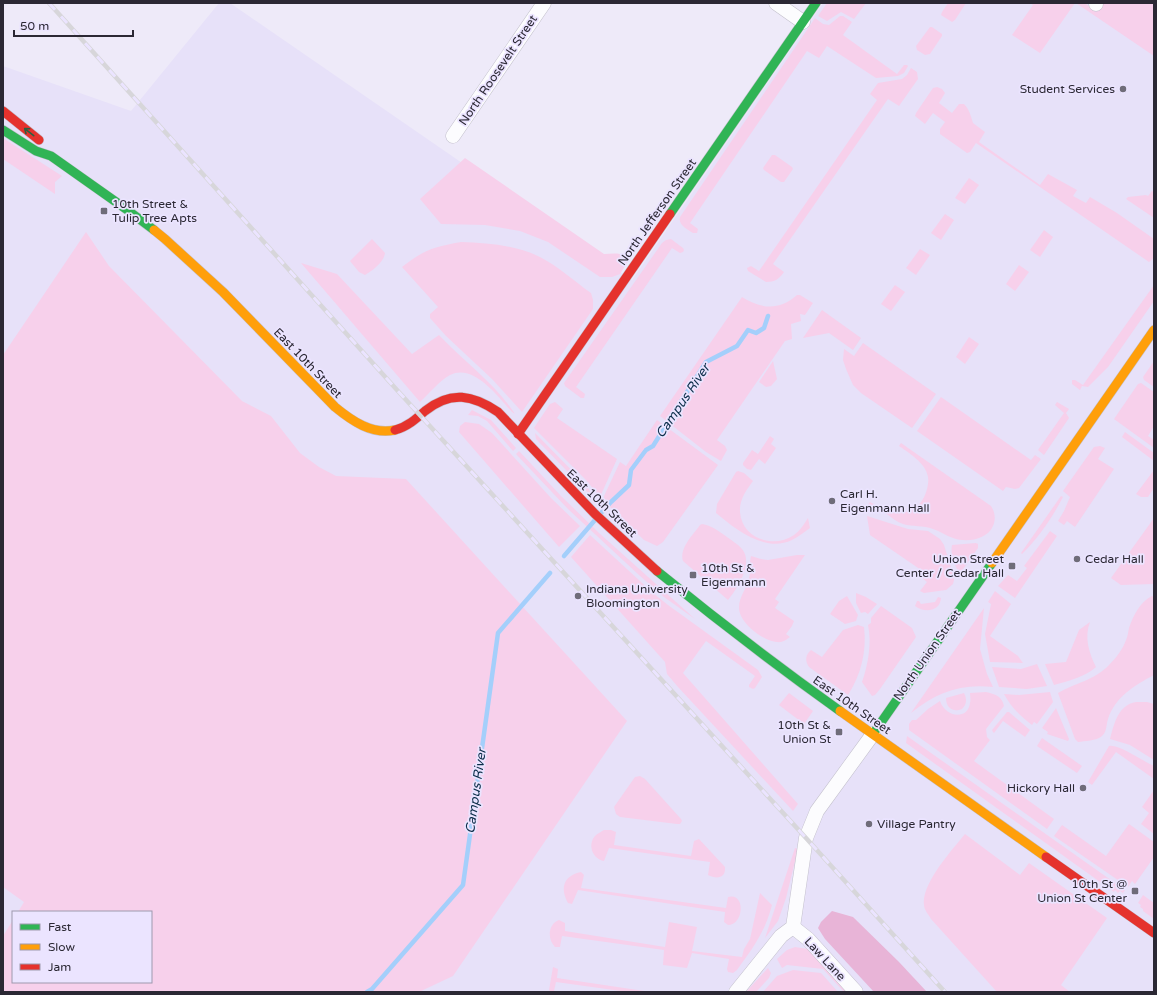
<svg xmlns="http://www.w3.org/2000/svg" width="1157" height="995" viewBox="0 0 1157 995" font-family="'Varela Round',sans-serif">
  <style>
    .built { fill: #e7e1f9; fill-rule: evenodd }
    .green { fill: #f7d0eb }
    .forest { fill: #e8b4d7 }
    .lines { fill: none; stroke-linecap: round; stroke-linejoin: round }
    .stream { stroke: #a4cffb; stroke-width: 4.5 }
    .street-casing { stroke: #c3c0cc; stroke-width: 15 }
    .fast-casing { stroke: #c3c0cc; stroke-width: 10 }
    .slow-casing { stroke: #c3c0cc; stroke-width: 10 }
    .jam-casing { stroke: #c3c0cc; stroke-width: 10 }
    .street { stroke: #fcfcfe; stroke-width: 14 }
    .fast { stroke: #30b455; stroke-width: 9 }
    .slow { stroke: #ff9f0a; stroke-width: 9 }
    .jam { stroke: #e5322d; stroke-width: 9 }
    .rail-casing { stroke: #d7d6da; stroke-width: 4.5 }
    .rail { stroke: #ebe4ff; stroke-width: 3; stroke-dasharray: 9; stroke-linecap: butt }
    .oneway { stroke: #2d6041 }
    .poi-dot { fill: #6f6c79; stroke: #ebe4ff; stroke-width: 1.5 }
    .labels { text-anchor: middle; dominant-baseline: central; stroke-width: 3.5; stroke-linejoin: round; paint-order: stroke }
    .street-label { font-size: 12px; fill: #2b2834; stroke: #ebe4ff }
    .poi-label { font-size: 12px; fill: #2b2834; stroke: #ebe4ff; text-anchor: start }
    .water-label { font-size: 13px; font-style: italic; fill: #0b2d49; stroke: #ebe4ff }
  </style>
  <rect width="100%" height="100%" fill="#eeeaf9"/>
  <path class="built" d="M219,3H230L632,280L823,3H1154V992H3V66L131,111ZM13,912H151V982H13Z"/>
  <g class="green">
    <polygon points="827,3 866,3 854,19 841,12 827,21 818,16"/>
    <polygon points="948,3 966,3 955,20 952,22 941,15 942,12"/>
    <polygon points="1030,3 1075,3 1040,53 1012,35 1033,5"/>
    <polygon points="1076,3 1085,3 1096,12 1103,3 1154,3 1154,56"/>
    <path d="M840,16H843L852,22L843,35L897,74L904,65H907L908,66L904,73L898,76L876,78L827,46L819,58L807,51L690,223L698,229L697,233H693C687,229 678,225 680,217L815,18L823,24L829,25Z"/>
    <polygon points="930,27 932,27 942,34 942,36 930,54 925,55 917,50 916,46"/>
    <path d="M911,68L917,72L918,79L899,106L888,99L773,264L784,272C779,279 775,282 766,282L748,271L747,268L751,266L759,271L877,100L870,94L878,83L902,79L907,75Z"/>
    <path d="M937,87L942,89L945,93L939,103L952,113L959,104H964C969,109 971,116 973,123L985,132L979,142L1040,185L1048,174L1077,190L1073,196L1086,203L1090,197L1117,213L1154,239V258L1149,262L976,143L970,152L967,153L940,134V129L945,122L933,113L925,124L915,116L916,113L933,88Z"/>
    <polygon points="3,138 62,176 55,182 55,194 3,159"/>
    <polygon points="772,155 775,155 792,167 793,169 784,182 781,182 764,170 763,168"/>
    <path d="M465,158L604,254C613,254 624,251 628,261L620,274L612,277H600L548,242L520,231L485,225L441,224L420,199Z"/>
    <polygon points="969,178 979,185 965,204 955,198"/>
    <polygon points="1152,191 1154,192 1154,218 1126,199 1128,197 1146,195 1148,196"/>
    <polygon points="945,214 954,220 941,240 931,233"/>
    <polygon points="1044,230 1053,237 1040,257 1030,250"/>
    <polygon points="86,232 109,266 242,401 271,416 300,453 319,467 336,476 406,479 627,721 453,976 419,992 3,992 3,936 13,920 13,982 151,982 151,912 18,912 24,902 3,887 3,355"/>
    <path d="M372,239L385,253C384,262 372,271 365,275L359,272L350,261Z"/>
    <polygon points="671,239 683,248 684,250 683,252 680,253 672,248 576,387 585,394 584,398 581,398 565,386 564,383 662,243 666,240"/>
    <path d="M461,242C488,243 515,245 540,257C558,266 574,281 591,293L593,300V309L522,412L492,379L446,336L430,318V314L438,307L402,267C424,250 433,247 461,242Z"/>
    <polygon points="920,249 930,255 916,275 906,268"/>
    <path d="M301,263L337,274L412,354L439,335C464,362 494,382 515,414L512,412C498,397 474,363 450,375C439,381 430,393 420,402Z"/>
    <polygon points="1019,265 1029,272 1015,291 1006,284"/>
    <polygon points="895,285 905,292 891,311 881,304"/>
    <polygon points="1154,285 1154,301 1108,367 1088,387 1082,386 1080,390 1072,384 1072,380 1075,380 1083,385"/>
    <path d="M797,295H800L813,303L805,315L800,314L801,321L791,324L792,339L785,341L717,440L725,446L727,450L721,461L706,452L660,416L742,297C761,309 779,311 797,295Z"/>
    <polygon points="822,310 861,338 853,350 829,333 803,338"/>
    <polygon points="969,337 979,344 965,364 956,357"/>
    <polygon points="863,343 936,394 912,428 861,393 853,385 846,369 843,360 844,349 854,356"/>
    <polygon points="773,361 777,379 771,386 766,387 759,382"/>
    <polygon points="1154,361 1154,387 1144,380 1143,377"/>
    <polygon points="1141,383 1154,392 1154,426 1148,436 1154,440 1154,448 1114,419 1138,384"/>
    <polygon points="941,397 1031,460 1035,455 1041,459 1019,488 1015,489 1006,487 1003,491 917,431"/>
    <polygon points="555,402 563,409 557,418 617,459 600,497 586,480 534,428 550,404"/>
    <polygon points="1057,402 1069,409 1066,413 1069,418 1044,455 1038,450 1064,413 1055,405"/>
    <polygon points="472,410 491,420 516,448 513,451 487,421 478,416 468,415"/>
    <polygon points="657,420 718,465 663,542 657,546 644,540 604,501 604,496 620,462 626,466"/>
    <polygon points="465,422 479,424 492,433 551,498 580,526 559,547 459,432 460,426"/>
    <polygon points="1125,432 1154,453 1154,461 1122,437"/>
    <polygon points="535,433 586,485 598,503 536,439"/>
    <polygon points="770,436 774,439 771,444 776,448 765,464 759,459 751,470 747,469 743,465 743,463 752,450 758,454"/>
    <path d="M901,443L991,506C995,512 996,519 993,526C987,540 966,543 953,538C946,536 940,531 933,529C923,525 913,527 903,524C897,522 892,518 887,514C881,511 873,510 866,509V507L870,502C876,505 882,510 889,512C904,515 919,510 925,495C927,490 929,483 928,477C926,463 909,453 899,446Z"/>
    <polygon points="1100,446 1105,448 1098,459 1114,469 1075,527 1067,521 1064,525 1058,521 1064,511 1070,497 1063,491 1094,447"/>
    <polygon points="519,451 561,496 599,533 695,619 664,597 639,575 568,509 516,454"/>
    <polygon points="1154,470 1154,488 1148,497 1141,497 1136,494"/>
    <path d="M738,471L744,473L753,481C747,489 739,500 740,512C742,539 774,549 794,535C800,531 804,524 808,518L810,528C804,532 798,537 792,540C765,553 735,529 716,513L717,504L736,472Z"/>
    <path d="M1061,496L1063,497C1052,518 1039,537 1022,554L1021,553Z"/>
    <polygon points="867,516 908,529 928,531 940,539 944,545 953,574 954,580 953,584 946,590 924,593 920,591 927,582 921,577 924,572 870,535"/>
    <polygon points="1154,518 1154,584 1121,585 1111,578"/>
    <path d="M702,524C711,525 720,532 727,537C732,541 738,544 742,549C754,563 737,589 728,600L683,561C679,548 693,535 700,525Z"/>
    <polygon points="1050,531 1057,536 1015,598 998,586 1008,575 1017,581 1027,568 1024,566"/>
    <polygon points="590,535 653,593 668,605 758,670 762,677 755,688 753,689 749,687 749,685 755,676 706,641 683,673 798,804 793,811 678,687 667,674 665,662 571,557"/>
    <path d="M976,543L978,544V548L961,572H959C954,565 950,553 952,545Z"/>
    <path d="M797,555H805L775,599L779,602L775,608L794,621L792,626L786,634L790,637C787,639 785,641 781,642C766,644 738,623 739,607C739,597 747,588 749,578C751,571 749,563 751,556L761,559L768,560Z"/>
    <polygon points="995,591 1011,604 990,636 1018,656 1023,663 990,662 985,634 991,604 988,602"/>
    <polygon points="856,593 866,597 877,604 868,614 865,612 861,613 856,603"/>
    <polygon points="847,596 858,615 856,621 845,624 830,614 839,601"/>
    <path d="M1152,596L1154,597V675C1135,685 1115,697 1108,719C1106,725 1107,732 1102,736C1096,741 1085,741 1078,742L1075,739L1058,693C1075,683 1095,680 1109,665C1116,658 1123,649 1126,640C1128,636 1128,632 1129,628C1133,616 1140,602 1152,596Z"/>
    <path d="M938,597L941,598C940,612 924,613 915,606L917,601H919L921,604L935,602Z"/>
    <path d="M881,606L912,628L916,637L880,689L875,695L872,696L862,682C868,665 872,643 868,625L871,623V618Z"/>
    <path d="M984,608L980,649L987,674L993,687C961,683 935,693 911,713Z"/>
    <path d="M1090,622C1084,637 1089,653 1096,667C1085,677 1068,681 1054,685L1045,664L1066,662L1079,630Z"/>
    <path d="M858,625L864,627C867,651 861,675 848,695L809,667C805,661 805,655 811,650L822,657L843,630Z"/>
    <polygon points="1037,664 1047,686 1027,689 999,687 992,667 1021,669"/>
    <path d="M986,692C995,694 1002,696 1004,706L986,729L987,737L990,740L974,761L1054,819L1047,829L909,730V724L912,720H916L928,709L940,701C946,718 968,720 970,703C971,700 970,696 970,693Z"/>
    <path d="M1050,692L1053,702L1037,724L1034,722L1032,725C1020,716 1011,707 1004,694L1019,695Z"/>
    <polygon points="789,693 813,711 804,724 779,705"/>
    <path d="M964,693C967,699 967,704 962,709C952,713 946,707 946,698Z"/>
    <path d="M1136,702H1147L1154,704V760L1130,745L1110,739C1114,724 1118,705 1136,702Z"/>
    <polygon points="1056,708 1069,739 1068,741 1047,734 1048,732 1042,728"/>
    <polygon points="1007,712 1009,712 1030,730 1025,737 1003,721 994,733 993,732 992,730"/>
    <polygon points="907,736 1125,890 1123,893 1120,891 1118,893 1115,890 1114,892 906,743"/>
    <polygon points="1042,738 1082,766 1077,773 1037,746"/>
    <path d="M1109,746C1119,744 1144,762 1154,766V779L1116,752L1092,785L1088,782Z"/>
    <polygon points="640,776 645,779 681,819 682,821 680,824 677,824 620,817 616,814 614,807 635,777"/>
    <polygon points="1154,790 1154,834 1141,824 1149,813 1142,807"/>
    <polygon points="1129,824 1154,842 1154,857 1135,884 1132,881 1128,887 1054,836 1062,825 1106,856"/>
    <path d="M604,830H611L616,832L614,845L691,856L694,841L699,839L725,867C726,879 716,879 708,875L710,862L609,848L604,861C593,859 587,845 595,836C598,833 601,832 604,830Z"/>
    <path d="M965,834L1020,875L1029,863L1107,918L1061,985L1070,992H997L931,919C929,915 924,910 924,905C921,884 952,850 965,834Z"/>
    <polygon points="795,848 798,849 786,898 778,921 765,938"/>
    <path d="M581,872L584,875L581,888L726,908L728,897C746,892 744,925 728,925L724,922L725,912L578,890L572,904L568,903C560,888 563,876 581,872Z"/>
    <path d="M760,893L772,905C765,932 753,948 737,970L733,973L728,972L727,969L729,959L692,953L687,968L663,965L664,950L562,936L560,947H555C547,939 548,924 559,920L565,923V931L665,947L669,922L697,927L692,951L742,957L744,949L750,939Z"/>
    <polygon points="1143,895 1154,903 1154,919 1143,911 1143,909 1140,907 1141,905 1138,903"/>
    <polygon points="795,947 808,949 847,992 844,992 823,969 787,965 782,968 777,959 787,950"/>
    <polygon points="553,967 558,969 557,978 651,992 628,992 556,982 554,991 551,992 549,990"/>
    <polygon points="768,968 771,973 769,978 756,992 746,992"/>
    <polygon points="793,970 821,973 838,992 763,992 777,976"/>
  </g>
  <polygon class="forest" points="832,911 853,917 899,962 927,992 874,992 825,939 818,928 821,922"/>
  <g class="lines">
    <g class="stream">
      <polyline points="601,513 611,502 629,485 631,470 646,450 653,446 706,362 737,346 748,330 756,333 764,328 768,316"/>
      <polyline points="564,556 595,520"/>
      <polyline points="367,992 372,989 463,885 498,633 550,573"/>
    </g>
    <g class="street-casing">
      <g id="street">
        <polyline points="776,3 803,22"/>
        <polyline points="1096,4 1096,3"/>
        <polyline points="453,136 544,3"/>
        <polyline points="793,927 808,939 856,992"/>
        <polyline points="736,992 781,936 793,927 806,838 817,811 873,734"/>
      </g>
    </g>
    <g class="fast-casing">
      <g id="fast">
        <polyline points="3,130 36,151 51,156 126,209 154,230"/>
        <polyline points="670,214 816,3"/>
        <path d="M657,571C717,620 777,666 840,711"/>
        <polyline points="873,734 992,563"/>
      </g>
    </g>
    <g class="slow-casing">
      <g id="slow">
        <path d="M154,230L165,239L223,292L335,407C352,421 372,435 395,430"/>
        <polyline points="992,563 1154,330"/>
        <polyline points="840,711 1046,857"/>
      </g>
    </g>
    <g class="jam-casing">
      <g id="jam">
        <polyline points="3,111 39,140"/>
        <path d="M395,430C407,427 416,419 425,411C451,390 473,395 498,412L595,514L657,571"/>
        <polyline points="518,434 670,214"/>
        <polyline points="1046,857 1154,933"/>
      </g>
    </g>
    <use href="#street" class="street"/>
    <use href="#fast" class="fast"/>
    <use href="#slow" class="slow"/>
    <use href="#jam" class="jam"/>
    <g class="rail-casing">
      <polyline id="rail" points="49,3 397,390 806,838 945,992"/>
    </g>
    <use href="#rail" class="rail"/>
  </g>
  <defs><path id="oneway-shaft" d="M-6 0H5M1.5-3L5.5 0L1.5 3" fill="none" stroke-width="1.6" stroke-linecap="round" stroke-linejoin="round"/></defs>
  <use class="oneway" href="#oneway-shaft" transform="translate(29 132) rotate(-142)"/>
  <g class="poi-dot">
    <circle cx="1123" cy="89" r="4"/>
    <rect x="100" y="207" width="8" height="8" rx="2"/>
    <circle cx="832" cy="501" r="4"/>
    <circle cx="1077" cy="559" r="4"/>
    <rect x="1008" y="562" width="8" height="8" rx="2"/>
    <rect x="689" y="571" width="8" height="8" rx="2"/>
    <circle cx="578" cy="596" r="4"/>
    <rect x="835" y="728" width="8" height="8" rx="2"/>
    <circle cx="1083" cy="788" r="4"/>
    <circle cx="869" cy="824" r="4"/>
    <rect x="1131" y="887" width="8" height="8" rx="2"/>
  </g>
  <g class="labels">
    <g class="street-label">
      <text transform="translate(498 70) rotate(-56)">North Roosevelt Street</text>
      <text transform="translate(657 212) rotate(-55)">North Jefferson Street</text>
      <text transform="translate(308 363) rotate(46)">East 10th Street</text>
      <text transform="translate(602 503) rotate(44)">East 10th Street</text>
      <text transform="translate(927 655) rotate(-55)">North Union Street</text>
      <text transform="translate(852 705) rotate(35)">East 10th Street</text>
      <text transform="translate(825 959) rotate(47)">Law Lane</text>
    </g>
    <g class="poi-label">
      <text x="1115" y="89" text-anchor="end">Student Services</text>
      <text x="112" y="204">10th Street &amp;<tspan x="112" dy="14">Tulip Tree Apts</tspan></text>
      <text x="840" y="494">Carl H.<tspan x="840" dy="14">Eigenmann Hall</tspan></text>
      <text x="1004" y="559" text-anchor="end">Union Street<tspan x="1004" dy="14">Center / Cedar Hall</tspan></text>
      <text x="1085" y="559">Cedar Hall</text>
      <text x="701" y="568">10th St &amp;<tspan x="701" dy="14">Eigenmann</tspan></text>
      <text x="586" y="589">Indiana University<tspan x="586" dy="14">Bloomington</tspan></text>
      <text x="831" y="725" text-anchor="end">10th St &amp;<tspan x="831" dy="14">Union St</tspan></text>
      <text x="1075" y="788" text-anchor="end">Hickory Hall</text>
      <text x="877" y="824">Village Pantry</text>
      <text x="1127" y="884" text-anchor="end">10th St @<tspan x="1127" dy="14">Union St Center</tspan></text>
    </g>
    <g class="water-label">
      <text transform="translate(683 401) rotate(-56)">Campus River</text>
      <text transform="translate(476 791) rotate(-82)">Campus River</text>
    </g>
  </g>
  <rect width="1157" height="995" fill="none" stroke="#2b2834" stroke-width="8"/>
  <rect x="12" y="911" width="140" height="72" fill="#ebe4ff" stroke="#9e99ae"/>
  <rect x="20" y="924" width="20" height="6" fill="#30b455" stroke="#9e99ae"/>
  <text x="48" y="931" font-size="12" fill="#2b2834">Fast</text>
  <rect x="20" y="944" width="20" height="6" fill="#ff9f0a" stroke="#9e99ae"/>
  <text x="48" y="951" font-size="12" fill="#2b2834">Slow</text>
  <rect x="20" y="964" width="20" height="6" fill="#e5322d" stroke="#9e99ae"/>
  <text x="48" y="971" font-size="12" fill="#2b2834">Jam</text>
  <path d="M14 30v6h119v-6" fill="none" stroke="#2b2834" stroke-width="2"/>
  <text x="20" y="30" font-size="12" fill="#2b2834" stroke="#ebe4ff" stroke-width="3" paint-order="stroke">50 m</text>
</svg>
